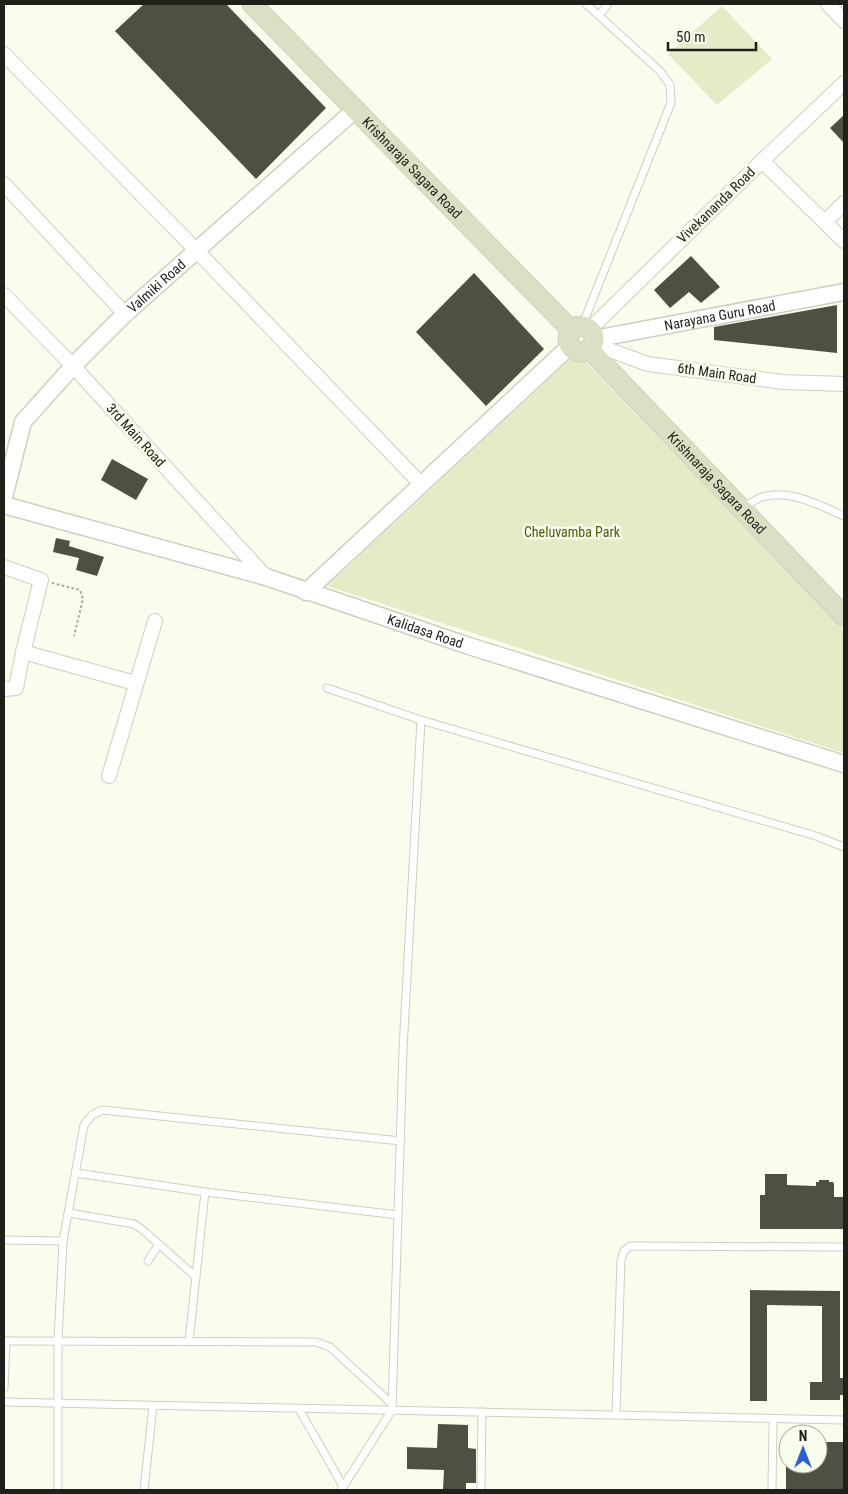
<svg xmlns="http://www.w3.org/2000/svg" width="848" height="1494" viewBox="0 0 848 1494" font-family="'Roboto Condensed',sans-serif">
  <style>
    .green { fill: #e3ecc7 }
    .building { fill: #4d5043 }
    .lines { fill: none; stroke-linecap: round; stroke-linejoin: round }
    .service-casing { stroke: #ccd0c0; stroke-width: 9 }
    .minor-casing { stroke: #ccd0c0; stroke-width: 16 }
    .tertiary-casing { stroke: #ccd0c0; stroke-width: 19 }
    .secondary-casing { stroke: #ccd0c0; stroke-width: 21 }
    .path { stroke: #a4a79a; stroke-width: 2; stroke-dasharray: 2.5 2.5; stroke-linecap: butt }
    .service { stroke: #fff; stroke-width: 7 }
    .minor { stroke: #fff; stroke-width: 14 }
    .tertiary { stroke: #fff; stroke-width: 16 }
    .secondary { stroke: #dbe0c5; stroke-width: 19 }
    .labels { text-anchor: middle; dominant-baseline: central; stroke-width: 5; stroke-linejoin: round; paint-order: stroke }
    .street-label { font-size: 14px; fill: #1f201a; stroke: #f9fded }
    .park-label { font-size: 14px; fill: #4e5a09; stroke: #f9fded }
  </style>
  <rect width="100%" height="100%" fill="#f9fded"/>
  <g class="green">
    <polygon points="722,6 772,59 717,105 668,54"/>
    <polygon points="577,353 844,630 844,753 327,586"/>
  </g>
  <g class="building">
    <polygon points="144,4 226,4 326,108 256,179 115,31"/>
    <polygon points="844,115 844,143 830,128"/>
    <polygon points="691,256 720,287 701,303 689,292 670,308 654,290"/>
    <polygon points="474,273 544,349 486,406 416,332"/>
    <polygon points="837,305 837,353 714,340 714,327"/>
    <polygon points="112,459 148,479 136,500 101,480"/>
    <polygon points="56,538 70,541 69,546 104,557 97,576 76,570 79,558 53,552"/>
    <polygon points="765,1174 787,1174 787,1185 816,1186 816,1182 819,1182 819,1180 829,1180 829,1182 833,1182 834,1184 834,1197 843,1197 843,1229 760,1229 760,1195 765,1195"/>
    <polygon points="750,1290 840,1291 840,1378 844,1378 844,1395 840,1395 840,1400 810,1400 810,1382 822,1382 822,1306 767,1305 767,1401 750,1401"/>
    <polygon points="438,1424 468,1425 468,1448 476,1449 476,1483 466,1483 466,1490 443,1490 444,1470 407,1469 407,1447 437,1448"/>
    <polygon points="818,1442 844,1442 844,1490 786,1490 786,1464 818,1464"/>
  </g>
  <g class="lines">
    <g class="service-casing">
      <g id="service">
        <polyline points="599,15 608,4"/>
        <polyline points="582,326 671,103 670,85 660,71 586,4"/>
        <path d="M742,509C748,505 755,499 762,497C791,489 819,505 844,516"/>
        <polyline points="327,688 421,720 816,836 844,847"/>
        <polyline points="76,1173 205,1192 398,1215"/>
        <polyline points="69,1213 134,1224 144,1231 196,1277"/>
        <polyline points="4,1240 63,1241"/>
        <polyline points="148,1261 159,1244"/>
        <polyline points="4,1341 316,1342 330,1347 392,1404"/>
        <polyline points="189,1341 205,1192"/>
        <polyline points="4,1388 6,1341"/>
        <polyline points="4,1402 844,1420"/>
        <polyline points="299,1409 343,1486"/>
        <polyline points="616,1414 621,1260 624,1251 630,1246 844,1247"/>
        <polyline points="58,1490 58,1341 63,1241 84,1125 92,1115 102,1110 401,1141"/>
        <polyline points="144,1490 153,1406"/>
        <polyline points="341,1490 392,1410 403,1050 421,720"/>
        <polyline points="481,1490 482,1412"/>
        <polyline points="772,1490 773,1419"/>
      </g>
    </g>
    <g class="minor-casing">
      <g id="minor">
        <polyline points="828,4 844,21"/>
        <polyline points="4,54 197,251 421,484"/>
        <polyline points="762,161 844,241"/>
        <polyline points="4,184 125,314"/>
        <polyline points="825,222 844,203"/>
        <polyline points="4,295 73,366 266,577"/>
        <polyline points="590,329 762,161 844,83"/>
        <polyline points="593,344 648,364 783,382 844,384"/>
        <polyline points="4,567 41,580 23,652"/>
        <polyline points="4,689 16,688 23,652 135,683"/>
        <polyline points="109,776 155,621"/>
      </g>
    </g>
    <g class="tertiary-casing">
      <g id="tertiary">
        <path id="s1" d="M594,339L844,292"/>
        <path id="s2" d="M4,497L23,422L73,366L125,314L356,109"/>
        <path id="s3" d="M4,505L266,577L466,645L844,764"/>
        <polyline points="306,592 570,346"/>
      </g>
    </g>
    <g class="secondary-casing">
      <g id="secondary">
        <path id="s4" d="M252,4L572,331"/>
        <circle cx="581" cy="339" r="13"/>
        <path id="s5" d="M589,349L844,616"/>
      </g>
    </g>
    <polyline class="path" points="52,583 80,590 83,599 74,636"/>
    <use href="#service" class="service"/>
    <use href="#minor" class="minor"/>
    <use href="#tertiary" class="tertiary"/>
    <use href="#secondary" class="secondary"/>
  </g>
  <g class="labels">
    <g class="street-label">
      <text stroke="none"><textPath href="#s4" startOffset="229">Krishnaraja Sagara Road</textPath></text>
      <text transform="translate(716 205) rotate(-44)">Vivekananda Road</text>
      <text stroke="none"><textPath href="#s2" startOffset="268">Valmiki Road</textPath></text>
      <text stroke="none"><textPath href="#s1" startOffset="128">Narayana Guru Road</textPath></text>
      <text transform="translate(717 373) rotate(8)">6th Main Road</text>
      <text transform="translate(136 435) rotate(48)">3rd Main Road</text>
      <text stroke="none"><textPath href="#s5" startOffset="185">Krishnaraja Sagara Road</textPath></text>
      <text stroke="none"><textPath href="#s3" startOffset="440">Kalidasa Road</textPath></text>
    </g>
    <g class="park-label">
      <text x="572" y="532">Cheluvamba Park</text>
    </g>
  </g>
  <rect width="848" height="1494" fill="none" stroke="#1f201a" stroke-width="10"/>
  <g transform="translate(803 1449)"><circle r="24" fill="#f9fded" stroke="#a2a599"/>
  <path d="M0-4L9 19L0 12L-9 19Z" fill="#2d5fcd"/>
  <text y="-8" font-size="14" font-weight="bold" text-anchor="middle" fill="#1f201a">N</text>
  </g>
  <path d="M668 42v8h88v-8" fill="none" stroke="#1f201a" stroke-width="2.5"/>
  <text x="676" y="42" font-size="15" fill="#1f201a" stroke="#f9fded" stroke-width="4" paint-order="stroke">50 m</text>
</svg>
